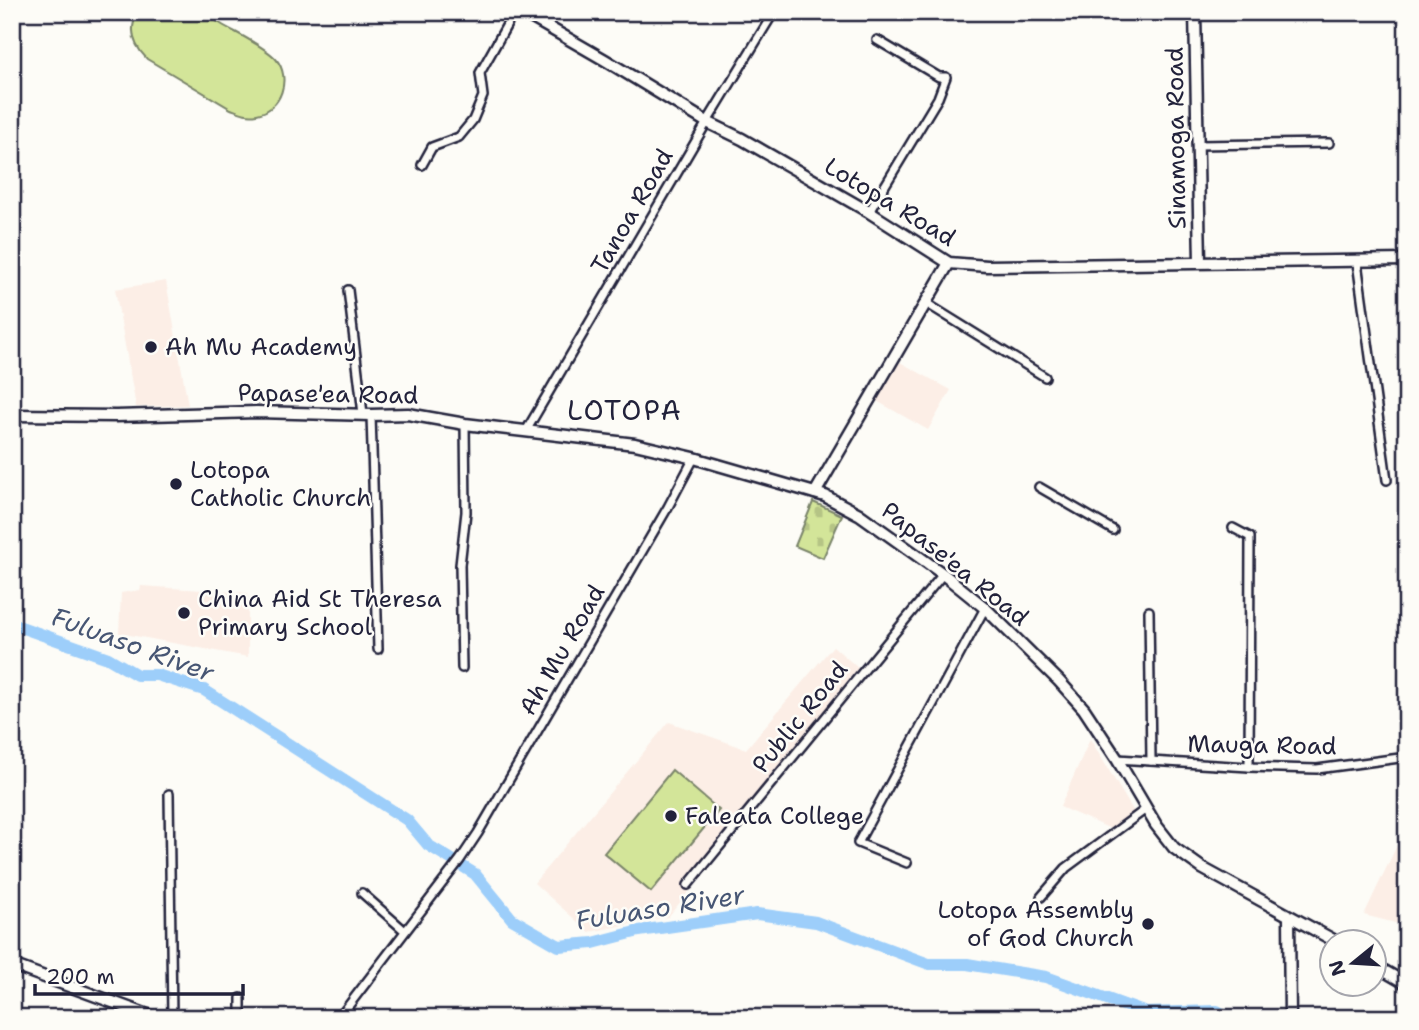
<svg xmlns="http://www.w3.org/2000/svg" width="1419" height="1030" viewBox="0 0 1419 1030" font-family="'Shantell Sans',sans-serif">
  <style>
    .built { fill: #fceee6 }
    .cemetery { fill: url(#cemetery-stones); stroke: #7a846a; stroke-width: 2 }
    .pitch { fill: #d3e599; stroke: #7a846a; stroke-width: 2 }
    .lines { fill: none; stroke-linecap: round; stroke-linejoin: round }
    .river { stroke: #9dcefa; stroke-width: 12 }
    .street-casing { stroke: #22223b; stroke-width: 12 }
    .secondary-casing { stroke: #22223b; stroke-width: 15 }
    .street { stroke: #fdfcf7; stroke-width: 7 }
    .secondary { stroke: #fdfcf7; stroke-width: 10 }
    .poi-dot { fill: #22223b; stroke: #fdfcf7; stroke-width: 2.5 }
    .labels { text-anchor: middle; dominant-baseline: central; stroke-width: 5; stroke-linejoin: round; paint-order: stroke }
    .street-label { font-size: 24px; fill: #22223b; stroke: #fdfcf7 }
    .poi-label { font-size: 24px; fill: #22223b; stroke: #fdfcf7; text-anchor: start }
    .water-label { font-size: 26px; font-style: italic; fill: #475674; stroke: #fdfcf7 }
    .quarter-label { font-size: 28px; letter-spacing: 2px; fill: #22223b; stroke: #fdfcf7 }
  </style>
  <defs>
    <pattern id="cemetery-stones" width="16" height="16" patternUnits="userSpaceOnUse" patternTransform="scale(1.75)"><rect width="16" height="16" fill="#d3e599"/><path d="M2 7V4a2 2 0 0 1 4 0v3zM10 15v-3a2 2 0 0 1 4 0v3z" fill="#b5c485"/></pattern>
  </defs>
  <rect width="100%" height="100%" fill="#fdfcf7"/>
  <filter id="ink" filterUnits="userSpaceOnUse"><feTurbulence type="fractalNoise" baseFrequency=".0143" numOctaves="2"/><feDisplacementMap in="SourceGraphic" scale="14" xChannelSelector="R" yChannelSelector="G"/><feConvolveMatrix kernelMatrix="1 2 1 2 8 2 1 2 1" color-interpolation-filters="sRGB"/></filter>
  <g filter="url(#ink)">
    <g class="built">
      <polygon points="166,281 188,405 136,407 115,289"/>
      <polygon points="898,361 951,390 928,430 875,400"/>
      <polygon points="141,586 248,593 248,657 119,633 121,593 140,590"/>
      <polygon points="833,646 867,676 668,917 589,932 534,883 669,722 746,749"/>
      <polygon points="1090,739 1134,812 1111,829 1060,807"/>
      <polygon points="1407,824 1407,926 1364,915"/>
    </g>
    <polygon class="cemetery" points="813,502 842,515 823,558 795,546"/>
    <g class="pitch">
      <path d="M138,12C151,12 193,9 203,13C209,16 216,21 221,24C236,33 266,47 276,59C292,78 281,110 257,114C247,116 239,112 231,109L147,59C133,45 128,30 138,12Z"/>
      <polygon points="672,770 719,810 651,892 604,853"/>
    </g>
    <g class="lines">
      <polyline class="river" points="12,624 108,658 137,675 157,675 204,690 407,820 428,845 475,874 512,919 559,946 593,943 639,931 757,914 816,922 929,964 967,964 1046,977 1146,1013 1217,1011 1229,1018"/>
      <g class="street-casing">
        <g id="street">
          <polyline points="1197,145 1329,143"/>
          <polyline points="422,165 432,147 459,137 473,120 483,96 480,73 514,12"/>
          <polyline points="869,212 938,98 946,77 939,77 877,40"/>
          <polyline points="1357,262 1387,480"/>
          <polyline points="348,290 363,414"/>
          <polyline points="926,303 1045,377"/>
          <polyline points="371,415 378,649"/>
          <polyline points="526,431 707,122 774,12"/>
          <polyline points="1039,487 1113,530"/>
          <polyline points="1233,528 1250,537 1249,767"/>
          <polyline points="1149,611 1151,761"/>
          <polyline points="462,668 460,565 466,512 465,424"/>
          <polyline points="1117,759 1249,767 1317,769 1407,757"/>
          <polyline points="169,794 172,1018"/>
          <polyline points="907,863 858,843 985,608"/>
          <polyline points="688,885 943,574"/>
          <polyline points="362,893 405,931"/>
          <polyline points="1041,897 1066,868 1146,809"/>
          <polyline points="241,998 241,1018"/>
          <polyline points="339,1018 460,860 478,833 668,507 694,458"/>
        </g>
      </g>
      <g class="secondary-casing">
        <g id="secondary">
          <polyline points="522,12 605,60 707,122 742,139 869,212 949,263 987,266 1407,260"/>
          <polyline points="1195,12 1200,262"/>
          <polyline points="12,415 116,416 257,412 371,415 408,414 465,424 635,444 694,458 825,496 859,514 943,574 985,608 1059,681 1084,709 1117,759 1156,825 1174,848 1202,868 1337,942"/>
          <polyline points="815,493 949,263"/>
          <polyline points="1289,917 1290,1018"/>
          <polyline points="12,965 156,1018"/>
          <polyline points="1374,965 1407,984"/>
        </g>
      </g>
      <use href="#street" class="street"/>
      <use href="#secondary" class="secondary"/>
    </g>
  </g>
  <g class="poi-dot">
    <circle cx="151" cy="347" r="7"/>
    <circle cx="176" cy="484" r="7"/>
    <circle cx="184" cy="613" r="7"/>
    <circle cx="671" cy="816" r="7"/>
    <circle cx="1148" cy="924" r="7"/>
  </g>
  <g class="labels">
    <g class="street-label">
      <text transform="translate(1176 138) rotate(-91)">Sinamoga Road</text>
      <text transform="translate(890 202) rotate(31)">Lotopa Road</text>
      <text transform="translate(632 211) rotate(-60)">Tanoa Road</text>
      <text transform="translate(328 394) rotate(1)">Papase'ea Road</text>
      <text transform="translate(955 564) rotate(39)">Papase'ea Road</text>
      <text transform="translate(562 650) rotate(-60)">Ah Mu Road</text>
      <text transform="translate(800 717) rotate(-51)">Public Road</text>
      <text transform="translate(1262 745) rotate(1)">Mauga Road</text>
    </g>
    <g class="poi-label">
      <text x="165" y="347">Ah Mu Academy</text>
      <text x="190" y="470">Lotopa<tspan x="190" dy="28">Catholic Church</tspan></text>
      <text x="198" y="599">China Aid St Theresa<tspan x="198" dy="28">Primary School</tspan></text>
      <text x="685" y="816">Faleata College</text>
      <text x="1134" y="910" text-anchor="end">Lotopa Assembly<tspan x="1134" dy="28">of God Church</tspan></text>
    </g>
    <g class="water-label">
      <text transform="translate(133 644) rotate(20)">Fuluaso River</text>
      <text transform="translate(660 907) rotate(-9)">Fuluaso River</text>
    </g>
    <g class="quarter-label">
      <text x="625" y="410">LOTOPA</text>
    </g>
  </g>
  <rect width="1419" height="1030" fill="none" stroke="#fdfcf7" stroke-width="42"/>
  <rect x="21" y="21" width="1377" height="988" fill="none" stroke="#22223b" stroke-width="2.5" filter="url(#ink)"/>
  <g transform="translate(1353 963) rotate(252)"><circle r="33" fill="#fdfcf7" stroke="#a5a5ac" stroke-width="2"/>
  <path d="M0-5L12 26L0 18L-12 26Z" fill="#22223b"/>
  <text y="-10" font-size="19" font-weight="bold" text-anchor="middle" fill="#22223b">N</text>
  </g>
  <path d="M35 984v10h208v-10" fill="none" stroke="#22223b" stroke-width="3.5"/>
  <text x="46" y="984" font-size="21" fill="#22223b" stroke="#fdfcf7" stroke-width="5" paint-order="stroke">200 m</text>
</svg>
